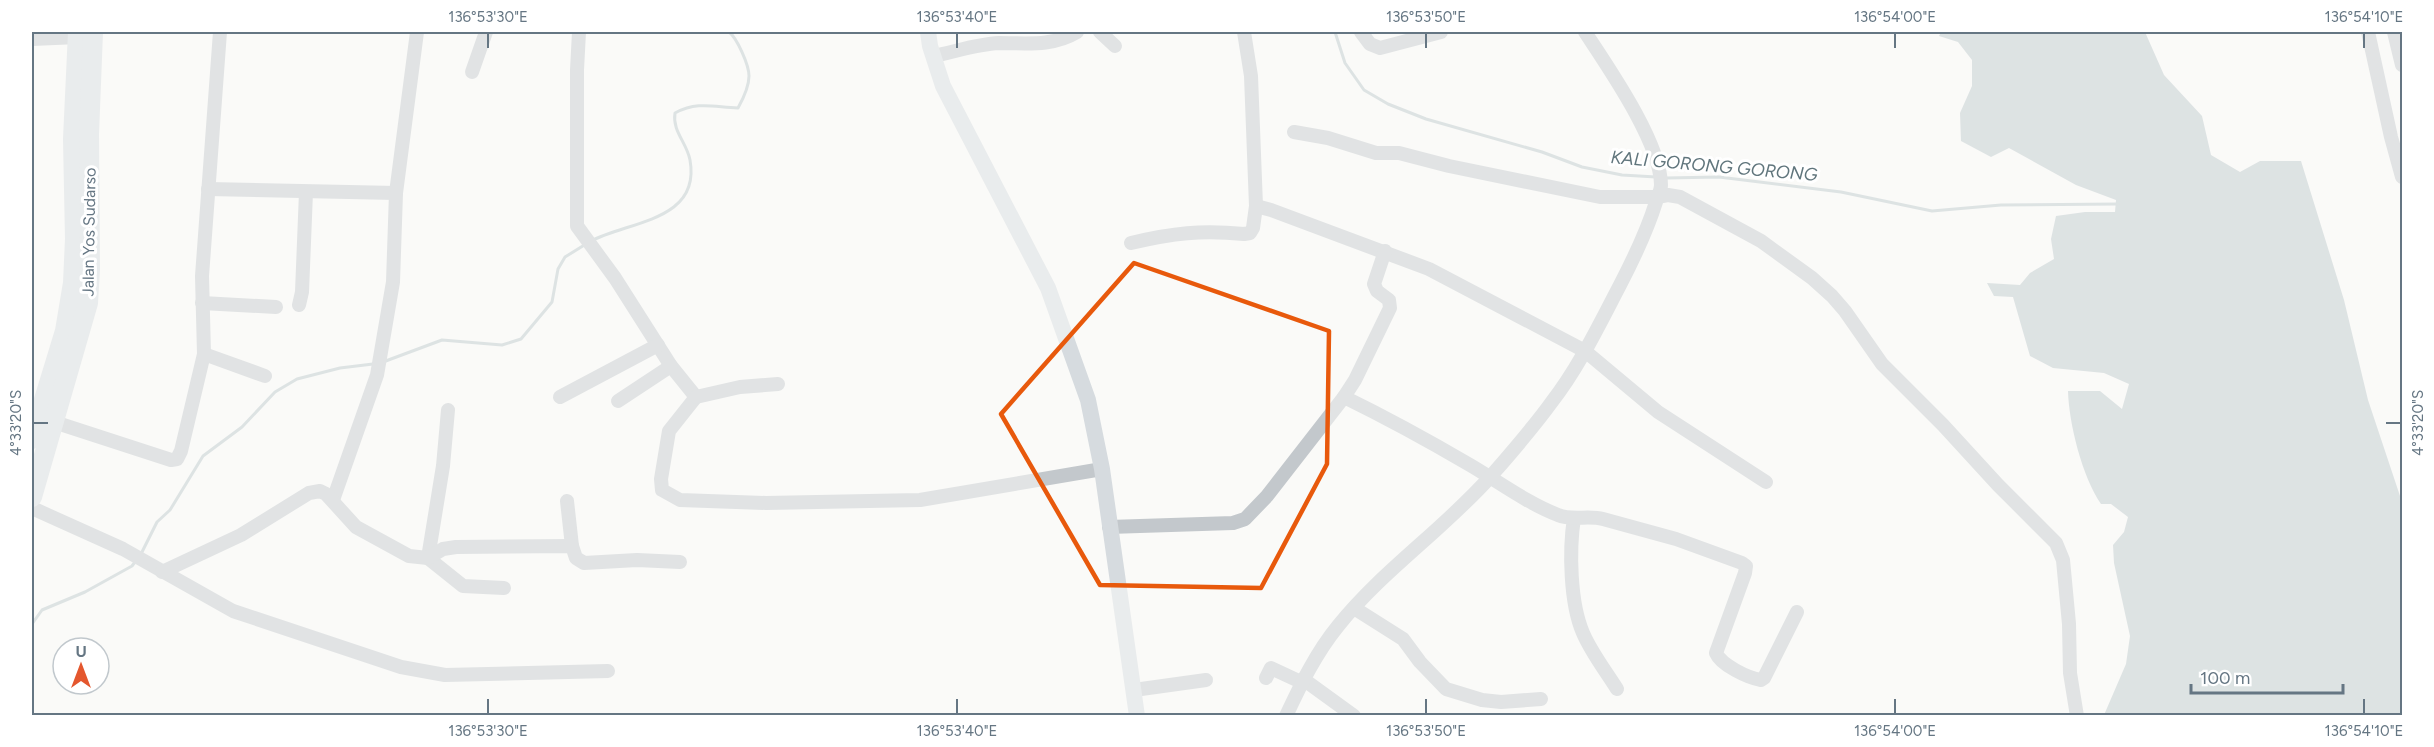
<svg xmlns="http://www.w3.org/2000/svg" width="2434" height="747" viewBox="0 0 2434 747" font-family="Figtree,sans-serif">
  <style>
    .water { fill: #bbc7cb }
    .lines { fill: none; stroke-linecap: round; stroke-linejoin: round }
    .stream { stroke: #bbc7cb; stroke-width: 3 }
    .minor { stroke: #c3c8cc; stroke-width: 14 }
    .major { stroke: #d6dbdf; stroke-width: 16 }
    .highway { stroke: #d6dbdf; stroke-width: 20 }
    .marked { fill: none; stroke: #e8590c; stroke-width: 4.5; stroke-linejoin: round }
    .ticks { fill: none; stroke: #657683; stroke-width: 2 }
    .labels { text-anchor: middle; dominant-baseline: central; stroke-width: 6; stroke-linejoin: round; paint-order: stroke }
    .street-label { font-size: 16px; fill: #657683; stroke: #fff }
    .water-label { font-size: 18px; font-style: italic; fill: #60757c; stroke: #fff }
    .neatline { fill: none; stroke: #657683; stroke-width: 2 }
    .ticks-label { font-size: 15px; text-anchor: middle; fill: #657683 }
  </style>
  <rect width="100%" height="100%" fill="#fafaf8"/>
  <path class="water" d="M1941,32H2145L2164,75L2202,116L2211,155L2240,172L2260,161H2301L2344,300L2368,400L2402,502V715H2104L2126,664L2130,636L2114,563L2113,545L2124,532L2128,517L2111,504H2101C2082,476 2069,424 2068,391H2100L2122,409L2129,384L2104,373L2053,368L2030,356L2013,297L1994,296L1987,283L2020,285L2030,273L2054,259L2051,239L2056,216L2085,212H2115L2116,200L2076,185L2009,148L1991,157L1961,141L1960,113L1972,86V60L1958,42L1939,36Z"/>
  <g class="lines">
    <g class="stream">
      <polyline points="1335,32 1345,63 1364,90 1388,104 1426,119 1542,152 1582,167 1622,175 1656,177"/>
      <polyline points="1666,178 1719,177 1841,192 1932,211 2001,205 2118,204"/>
      <path d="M591,241C629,221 701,221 690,160C687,143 672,131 675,113C698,101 713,107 738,108C743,99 749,86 749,76C749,65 737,38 729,32"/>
      <polyline points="383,362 442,340 502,345 521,339 552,302 558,269 565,257 586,244"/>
      <polyline points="141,554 157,522 170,510 203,456 242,427 275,392 297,379 340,368 373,364"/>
      <polyline points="32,624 42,610 85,592 132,566 135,562"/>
    </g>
    <g class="minor">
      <polyline points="579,32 577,70 577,226 615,278 671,366 696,397 669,431 661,479 662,490 680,500 766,503 920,500 1102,469"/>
      <polyline points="1100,32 1115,46"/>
      <polyline points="1361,32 1370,44 1380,48 1441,32"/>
      <polyline points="2368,32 2391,137 2402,177"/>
      <polyline points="2394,32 2402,65"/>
      <polyline points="32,39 78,37"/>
      <path d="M933,56C954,52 977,44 999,43C1026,43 1052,47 1077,32"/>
      <polyline points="472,72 486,32"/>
      <polyline points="1294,132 1328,138 1376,153 1399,153 1449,166 1600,197 1657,197 1668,195 1680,197 1761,241 1812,278 1832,296 1845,311 1882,364 1943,425 1998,485 2056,543 2063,560 2069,624 2070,673 2077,716"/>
      <polyline points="208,189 396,193"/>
      <polyline points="1256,206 1271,210 1429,269 1585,351 1658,412 1766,482"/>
      <path d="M1131,243C1173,233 1201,230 1244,234L1250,233L1253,228L1256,206L1251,76L1244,32"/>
      <polyline points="202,303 276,307"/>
      <polyline points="299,305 302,292 306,192"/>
      <polyline points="204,354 265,376"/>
      <polyline points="560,397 658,345"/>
      <polyline points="696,397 740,387 778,384"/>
      <polyline points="1344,397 1355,380 1390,308 1389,300 1377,291 1374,284 1385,251"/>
      <polyline points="618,401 671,366"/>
      <polyline points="448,410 443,466 428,558 463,586 504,588"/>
      <polyline points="54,422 171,460 177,459 181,451 204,354 202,276 220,32"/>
      <polyline points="333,500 377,375 393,282 396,193 417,32"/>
      <polyline points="567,501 572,546"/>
      <polyline points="32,508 123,549 233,611 401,667 445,675 608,671"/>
      <path d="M1574,518C1569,550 1570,603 1583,633C1591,652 1605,670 1617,689"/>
      <path d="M1109,527L1233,523L1245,519L1267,496L1344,397C1387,418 1429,441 1470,465C1499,482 1527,503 1558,515C1572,521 1588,515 1603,519L1676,539L1742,563L1746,566L1745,573L1716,653C1721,665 1748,678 1761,680L1764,678L1797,612"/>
      <polyline points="162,572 241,535 309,493 320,491 326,494 356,527 409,556 428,558 443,549 456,547 572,546 576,558 584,563 637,560 680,562"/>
      <polyline points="1354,608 1403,639 1420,662 1446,689 1482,700 1501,702 1541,699"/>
      <polyline points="1266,678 1271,668 1301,682"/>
      <polyline points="1303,679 1354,716"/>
      <polyline points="1134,690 1206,680"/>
      <path d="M1286,716C1301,684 1316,653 1338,626C1383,570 1443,530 1491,476C1511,453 1533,428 1551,403C1579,367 1599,325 1620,285C1634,258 1647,231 1656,202C1657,197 1661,191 1661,185C1661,143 1608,67 1585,32"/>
    </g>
    <polyline class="major" points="928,32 930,46 943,86 1048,288 1088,400 1102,469 1137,716"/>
    <g class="highway">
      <polyline points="32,439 65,331 73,283 75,239 73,139 78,32"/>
      <polyline points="32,497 88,303 90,270 89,134 93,32"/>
    </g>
  </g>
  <path d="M0 0H2434V747H0ZM1134,263L1329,331L1327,464L1261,588L1100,585L1001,414Z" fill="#fafaf8" fill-opacity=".55" fill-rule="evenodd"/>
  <path class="marked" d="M1134,263L1329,331L1327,464L1261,588L1100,585L1001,414Z"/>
  <path class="ticks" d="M488,33V48M957,33V48M1426,33V48M1895,33V48M2364,33V48M33,423H48M2386,423H2401M488,699V714M957,699V714M1426,699V714M1895,699V714M2364,699V714"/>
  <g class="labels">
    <g class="street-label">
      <text transform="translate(89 232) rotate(-89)">Jalan Yos Sudarso</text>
    </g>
    <g class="water-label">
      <text transform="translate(1714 166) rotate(5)">KALI GORONG GORONG</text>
    </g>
  </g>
  <rect width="2434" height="747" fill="none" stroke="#ffffff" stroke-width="66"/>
  <g transform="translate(81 666)"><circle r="28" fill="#ffffff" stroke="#c1c8cd" stroke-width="1.5"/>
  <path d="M0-4.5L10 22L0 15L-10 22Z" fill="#e4572e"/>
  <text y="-9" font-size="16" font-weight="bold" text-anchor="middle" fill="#657683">U</text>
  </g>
  <path d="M2191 684v9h152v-9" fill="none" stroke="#657683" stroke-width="3"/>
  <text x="2200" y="684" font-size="18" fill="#657683" stroke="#ffffff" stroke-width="4.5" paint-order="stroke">100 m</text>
  <rect x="33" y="33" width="2368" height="681" class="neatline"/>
  <g class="ticks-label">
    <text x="488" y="22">136°53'30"E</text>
    <text x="957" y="22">136°53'40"E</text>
    <text x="1426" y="22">136°53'50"E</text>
    <text x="1895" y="22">136°54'00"E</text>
    <text x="2364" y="22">136°54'10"E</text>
    <text transform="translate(16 423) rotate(-90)" y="5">4°33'20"S</text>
    <text transform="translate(2418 423) rotate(-90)" y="5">4°33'20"S</text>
    <text x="488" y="736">136°53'30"E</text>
    <text x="957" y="736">136°53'40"E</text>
    <text x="1426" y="736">136°53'50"E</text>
    <text x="1895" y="736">136°54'00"E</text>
    <text x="2364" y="736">136°54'10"E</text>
  </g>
</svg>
